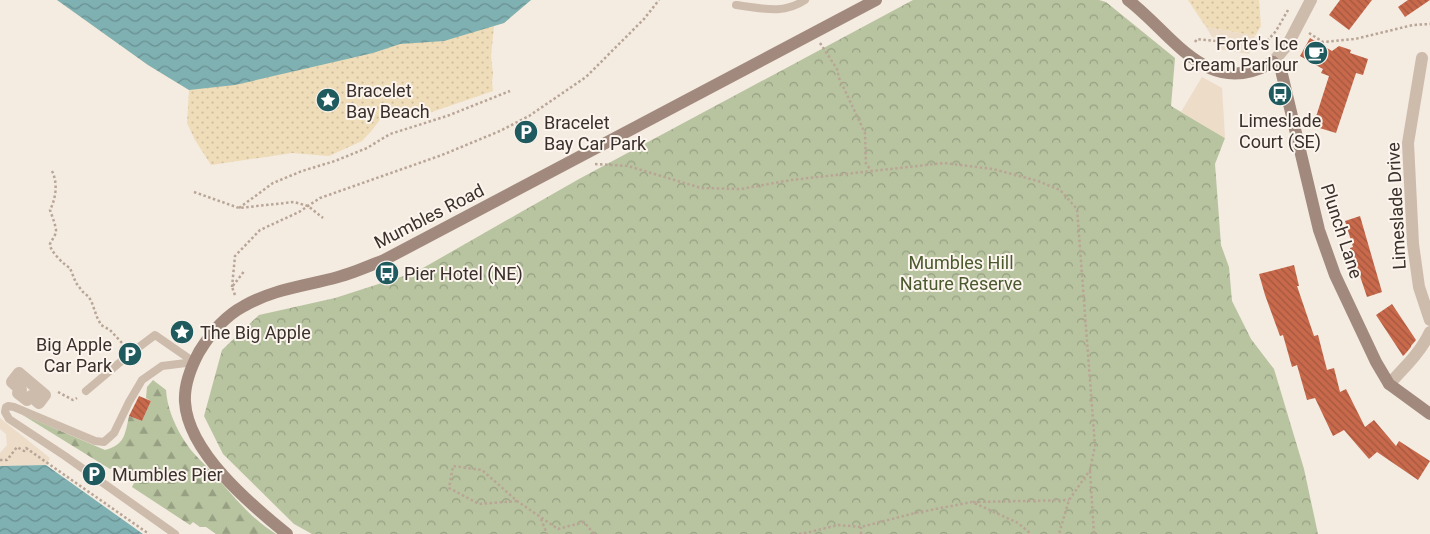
<svg xmlns="http://www.w3.org/2000/svg" width="1430" height="534" viewBox="0 0 1430 534" font-family="Roboto,sans-serif">
  <style>
    .forest { fill: url(#forest-firs) }
    .sand { fill: url(#sand-dots) }
    .park { fill: url(#park-crowns) }
    .plaza { fill: #ecdcc8 }
    .water { fill: url(#water-waves) }
    .building { fill: url(#building-back-hatch) }
    .lines { fill: none; stroke-linecap: round; stroke-linejoin: round }
    .path { stroke: #b9a596; stroke-width: 2.5; stroke-dasharray: 2.5 2.5; stroke-linecap: butt }
    .lane { stroke: #cdbbac; stroke-width: 8 }
    .street { stroke: #cdbbac; stroke-width: 12 }
    .secondary { stroke: #a18a7d; stroke-width: 12 }
    .labels { text-anchor: middle; dominant-baseline: central; stroke-width: 4; stroke-linejoin: round; paint-order: stroke }
    .poi-label { font-size: 18px; fill: #3b302b; stroke: #fbf5ee; text-anchor: start }
    .street-label { font-size: 18px; fill: #3b302b; stroke: #fbf5ee }
    .park-label { font-size: 18px; fill: #4a5a2e; stroke: #fbf5ee }
  </style>
  <defs>
    <pattern id="forest-firs" width="22" height="20" patternUnits="userSpaceOnUse" patternTransform="scale(1.25)"><rect width="22" height="20" fill="#b8c4a0"/><path d="M5 1l3.5 6h-7zM16 11l3.5 6h-7z" fill="#97a083"/></pattern>
    <pattern id="sand-dots" width="8" height="8" patternUnits="userSpaceOnUse" patternTransform="scale(1.25)"><rect width="8" height="8" fill="#efdcb8"/><path d="M2 2h.1M6 6h.1" fill="none" stroke="#cebd9e" stroke-width="1.8" stroke-linecap="round"/></pattern>
    <pattern id="park-crowns" width="20" height="18" patternUnits="userSpaceOnUse" patternTransform="scale(1.25)"><rect width="20" height="18" fill="#b8c4a0"/><path d="M2 6a3 3 0 1 1 6 0M12 15a3 3 0 1 1 6 0" fill="none" stroke="#97a083"/></pattern>
    <pattern id="water-waves" width="16" height="10" patternUnits="userSpaceOnUse" patternTransform="scale(1.25)"><rect width="16" height="10" fill="#7fb0b2"/><path d="M0 5q4-4 8 0t8 0" fill="none" stroke="#699091"/></pattern>
    <pattern id="building-back-hatch" width="6" height="6" patternUnits="userSpaceOnUse" patternTransform="scale(1.25)"><rect width="6" height="6" fill="#c8694b"/><path d="M-1 5l2 2M0 0l6 6M5-1l2 2" fill="none" stroke="#a4573f"/></pattern>
  </defs>
  <rect width="100%" height="100%" fill="#f4ebe1"/>
  <path class="forest" d="M153,380L166,390C167,407 174,423 182,437C189,449 197,457 207,467C229,490 248,517 276,534H216L206,527H200L193,522L190,525L132,487L136,479L117,466L110,469L21,414L105,450C125,445 125,434 129,416L142,421L151,401L146,398L147,387Z"/>
  <g class="sand">
    <polygon points="57,0 531,0 504,23 494,26 491,56 493,74 492,82 493,91 423,115 403,109 381,118 373,129 362,141 329,156 292,153 211,165 195,140 187,123 189,90 148,65"/>
    <polygon points="1188,0 1259,0 1261,26 1255,36 1206,27"/>
  </g>
  <polygon class="park" points="913,0 1099,0 1106,2 1175,58 1171,106 1225,138 1215,164 1221,245 1229,267 1232,301 1251,339 1274,369 1304,469 1318,534 312,534 294,524 223,454 204,416 222,350 259,315 335,298 416,272 579,179"/>
  <g class="plaza">
    <polygon points="1206,27 1255,36 1249,54 1218,49 1220,38 1212,37"/>
    <polygon points="1202,77 1222,88 1225,138 1181,112"/>
    <polygon points="0,418 50,458 46,465 0,466 0,453 7,445 6,434 0,429"/>
  </g>
  <g class="water">
    <polygon points="57,0 531,0 504,23 444,41 400,44 373,53 235,85 189,90 148,65"/>
    <polygon points="46,465 143,534 0,534 0,466"/>
  </g>
  <g class="building">
    <polygon points="1340,0 1372,0 1349,30 1329,15"/>
    <polygon points="1408,0 1430,0 1405,17 1398,7"/>
    <polygon points="1310,38 1332,51 1339,46 1351,50 1350,53 1368,59 1363,75 1356,73 1336,133 1313,126 1329,76 1321,73 1323,69 1300,56"/>
    <polygon points="1360,216 1382,292 1367,297 1357,267 1355,268 1350,248 1353,247 1345,221"/>
    <polygon points="1294,265 1299,286 1297,286 1314,336 1318,335 1327,370 1334,368 1340,392 1346,389 1365,427 1374,420 1396,446 1399,441 1430,461 1418,480 1377,452 1369,459 1344,430 1333,436 1315,398 1307,400 1297,365 1292,367 1283,335 1280,336 1265,295 1259,274"/>
    <polygon points="1392,304 1416,340 1411,346 1411,347 1406,353 1403,356 1376,315"/>
    <polygon points="139,396 151,401 142,421 129,416"/>
  </g>
  <g class="lines">
    <g class="path">
      <polyline points="1309,33 1323,42 1355,39 1413,25 1430,24"/>
      <polyline points="1195,42 1197,39 1257,45 1267,41 1276,31 1288,10"/>
      <polyline points="820,43 837,69 839,78 865,133 866,164 872,171"/>
      <polyline points="595,164 628,166 701,188 741,189 791,180 944,163 993,169 1038,181 1060,190 1077,209 1095,446 1090,470 1069,500 1059,534"/>
      <path d="M52,171C58,183 56,198 50,210C52,216 55,223 56,230C56,236 52,239 50,244C49,250 65,266 70,268L76,283L83,292L89,297L92,303L97,317L101,325L110,330L123,344"/>
      <polyline points="194,192 239,208 294,202 308,206 323,218"/>
      <polyline points="239,208 273,183 302,171 335,161 367,148 390,134 447,116 510,91"/>
      <polyline points="232,287 235,256 260,230 299,212 320,198 442,155 500,131 529,116 586,77 644,19 659,0"/>
      <polyline points="235,295 232,287 245,270"/>
      <polyline points="58,392 73,400 77,398"/>
      <polyline points="0,460 7,460 17,447 24,451 26,448 149,534"/>
      <polyline points="1090,471 1094,534"/>
      <polyline points="517,501 479,504 449,488 453,466 482,470 517,501 558,529 584,522 594,534"/>
      <polyline points="973,502 1069,500"/>
      <polyline points="541,519 547,534"/>
      <polyline points="799,534 810,532 838,525 861,527 915,513 972,502 1018,523 1031,534"/>
      <polyline points="861,534 861,527"/>
    </g>
    <g class="lane">
      <path d="M736,5C761,8 783,15 805,0"/>
      <polyline points="86,391 131,353 155,335 194,362"/>
      <polyline points="175,534 65,456 9,419 5,412 6,407 8,406 14,407 95,441 104,442 114,433 129,402 142,380 162,366 194,362"/>
    </g>
    <g class="street">
      <polyline points="1422,58 1408,143 1413,244 1419,287 1430,320"/>
      <polyline points="1273,62 1288,44 1311,0"/>
      <polygon points="19,373 45,395 39,403 31,396 27,400 18,393 21,390 12,382"/>
      <path d="M1389,384C1404,368 1421,352 1430,332"/>
    </g>
    <g class="secondary">
      <path d="M1128,0C1174,35 1207,100 1273,62L1281,70L1319,230L1335,275L1376,362L1389,384L1430,414"/>
      <path d="M287,534C250,504 188,452 185,402C184,385 191,367 199,352C210,334 225,316 244,306C273,289 306,286 338,277C353,273 369,266 384,260L876,0"/>
    </g>
  </g>
  <defs>
    <g id="cafe-disc" transform="scale(1.25)"><circle r="9.5" fill="#1f5a5e" stroke="#fbf5ee"/><path d="M-5.5-4.5H6V0H3Q3 3.5 0 3.5H-2.5Q-5.5 3.5-5.5 0ZM3-3.2v2h1.7v-2ZM-6 4.5H4V6H-6Z" fill="#fff"/></g>
    <g id="bus-disc" transform="scale(1.25)"><circle r="9.5" fill="#1f5a5e" stroke="#fbf5ee"/><path d="M-5-6H5V4H4V6H2V4H-2V6H-4V4H-5ZM-3.5-4V0h7V-4ZM-3.5 1.2v1.5H-2V1.2ZM2 1.2v1.5H3.5V1.2Z" fill="#fff"/></g>
    <g id="sight-disc" transform="scale(1.25)"><circle r="9.5" fill="#1f5a5e" stroke="#fbf5ee"/><path d="M0-6L1.8-2.2L6-1.7L2.9 1.2L3.7 5.4L0 3.3L-3.7 5.4L-2.9 1.2L-6-1.7L-1.8-2.2Z" fill="#fff"/></g>
    <g id="parking-disc" transform="scale(1.25)"><circle r="9.5" fill="#1f5a5e" stroke="#fbf5ee"/><path d="M-3.5-5.5H1a3.5 3.5 0 0 1 0 7H-1V5.5H-3.5ZM-1-3.4V-.6H.8a1.4 1.4 0 0 0 0-2.8Z" fill="#fff"/></g>
  </defs>
  <g fill-rule="evenodd">
    <use href="#cafe-disc" x="1316" y="53"/>
    <use href="#bus-disc" x="1280" y="94"/>
    <use href="#sight-disc" x="328" y="100"/>
    <use href="#parking-disc" x="526" y="132"/>
    <use href="#bus-disc" x="387" y="273"/>
    <use href="#sight-disc" x="182" y="332"/>
    <use href="#parking-disc" x="130" y="354"/>
    <use href="#parking-disc" x="94" y="474"/>
  </g>
  <g class="labels">
    <g class="poi-label">
      <text x="1298" y="43" text-anchor="end">Forte's Ice<tspan x="1298" dy="21">Cream Parlour</tspan></text>
      <text x="346" y="90">Bracelet<tspan x="346" dy="21">Bay Beach</tspan></text>
      <text x="1280" y="120" text-anchor="middle">Limeslade<tspan x="1280" dy="21">Court (SE)</tspan></text>
      <text x="544" y="122">Bracelet<tspan x="544" dy="21">Bay Car Park</tspan></text>
      <text x="404" y="273">Pier Hotel (NE)</text>
      <text x="200" y="332">The Big Apple</text>
      <text x="112" y="344" text-anchor="end">Big Apple<tspan x="112" dy="21">Car Park</tspan></text>
      <text x="112" y="474">Mumbles Pier</text>
    </g>
    <g class="street-label">
      <text transform="translate(1396 206) rotate(-93)">Limeslade Drive</text>
      <text transform="translate(429 216) rotate(-27)">Mumbles Road</text>
      <text transform="translate(1342 231) rotate(72)">Plunch Lane</text>
    </g>
    <g class="park-label">
      <text x="961" y="262">Mumbles Hill<tspan x="961" dy="21">Nature Reserve</tspan></text>
    </g>
  </g>
</svg>
